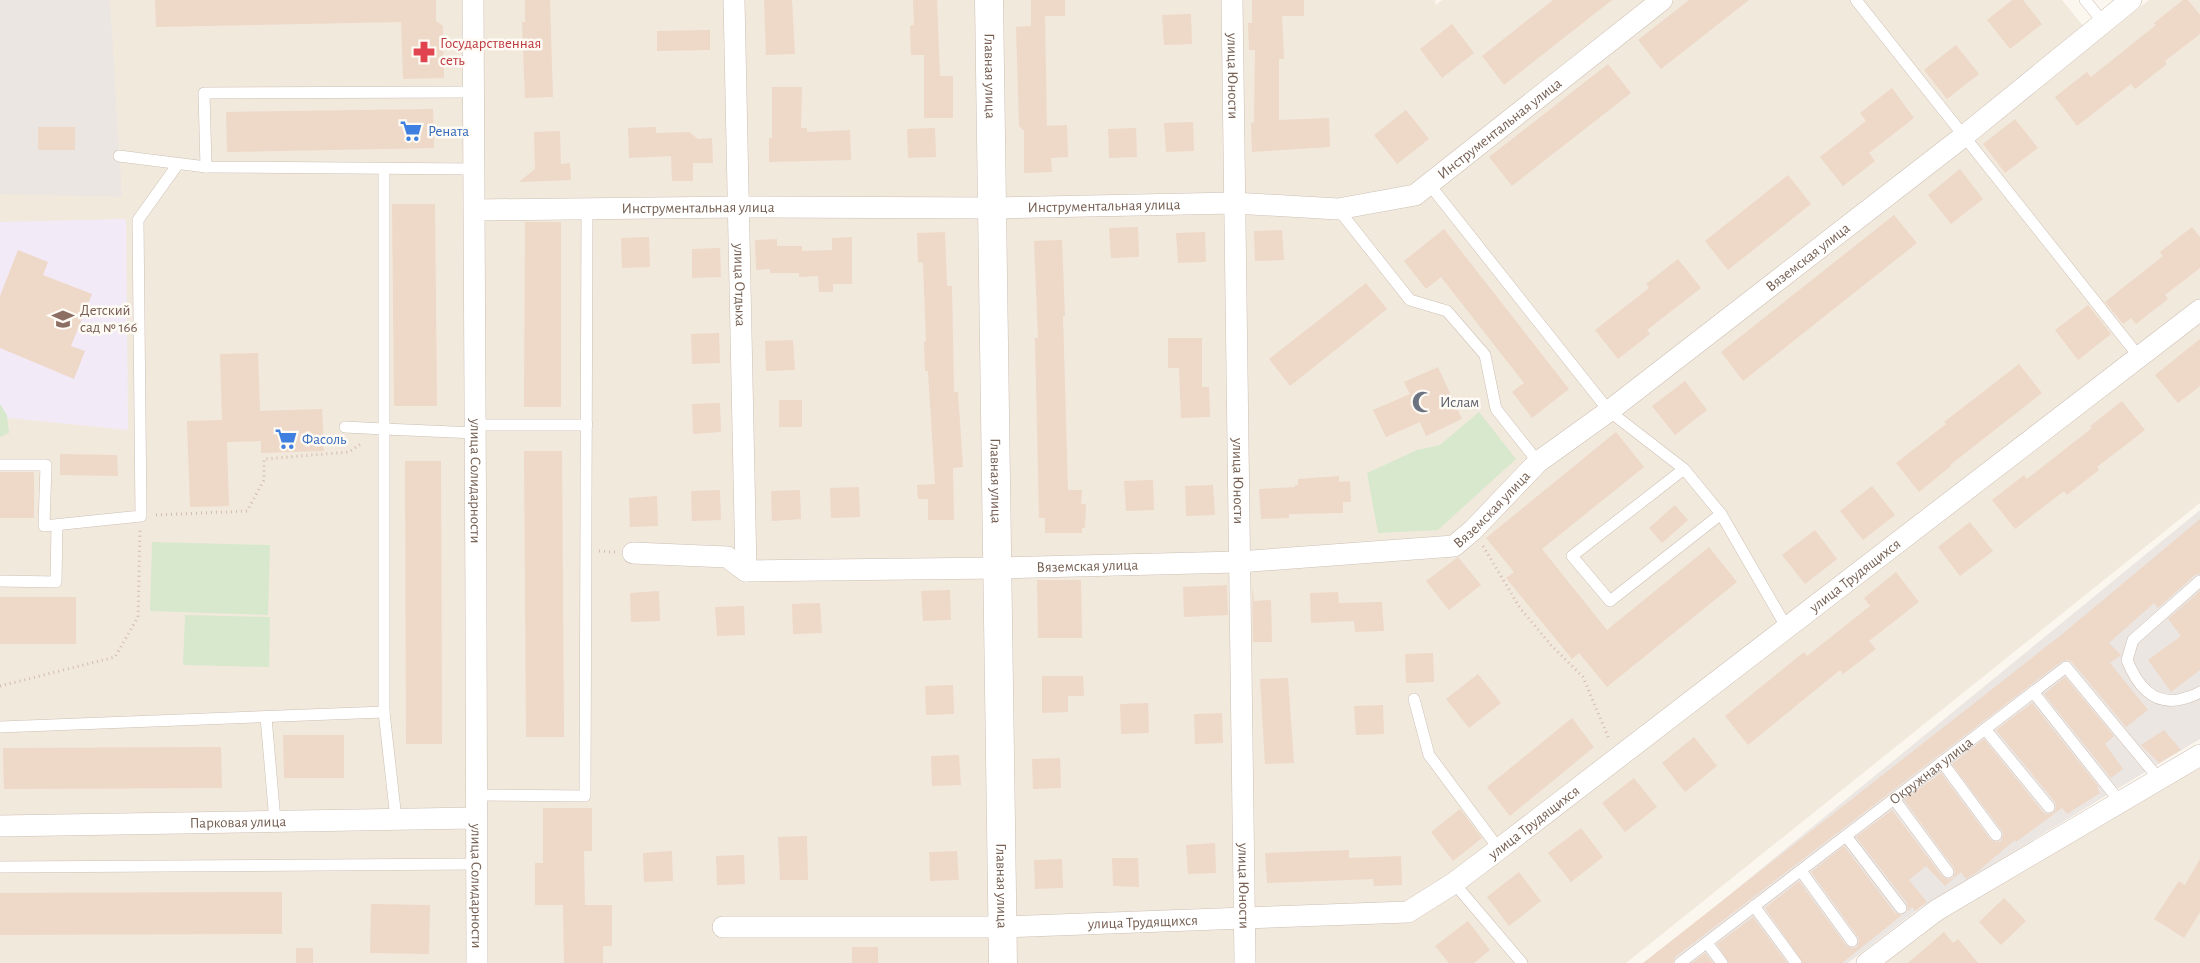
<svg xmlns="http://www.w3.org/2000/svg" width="2200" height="963" viewBox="0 0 2200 963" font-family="'Alegreya Sans',sans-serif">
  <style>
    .residential { fill: #f2e9dd }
    .industrial { fill: #ece6e2 }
    .education { fill: #f3eaf8 }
    .green { fill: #d7e8cd }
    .building { fill: #eed8c8 }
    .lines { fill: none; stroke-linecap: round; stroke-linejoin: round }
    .service-casing { stroke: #cdbfb4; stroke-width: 12 }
    .minor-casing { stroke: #cdbfb4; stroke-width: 22 }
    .tertiary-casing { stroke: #cdbfb4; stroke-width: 29 }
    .path { stroke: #d4bbaa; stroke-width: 3; stroke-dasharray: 1 4; stroke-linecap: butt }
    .service { stroke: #fff; stroke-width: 11 }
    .minor { stroke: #fff; stroke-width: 21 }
    .tertiary { stroke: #fff; stroke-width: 28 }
    .labels { text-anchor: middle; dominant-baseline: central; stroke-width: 5; stroke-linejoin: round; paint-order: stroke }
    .health-label { font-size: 15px; fill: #be3a42; stroke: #fefaf4; text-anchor: start }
    .street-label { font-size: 15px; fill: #755f52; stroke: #fefaf4 }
    .shop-label { font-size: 15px; fill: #366cbe; stroke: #fefaf4; text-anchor: start }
    .education-label { font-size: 15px; fill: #785e54; stroke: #fefaf4; text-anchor: start }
    .worship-label { font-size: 15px; fill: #5b616d; stroke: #fefaf4; text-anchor: start }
  </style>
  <rect width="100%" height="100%" fill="#fbf6ee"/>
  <g class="residential">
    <polygon points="0,0 1435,0 1436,5 1442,0 2062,0 2096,42 2149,0 2200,0 2200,503 1626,963 0,963"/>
    <polygon points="2200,762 2200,963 1882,963 1948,911"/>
  </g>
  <g class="industrial">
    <polygon points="0,0 110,0 122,197 0,194"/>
    <polygon points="2200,510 2200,739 1920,908 1848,963 1646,963"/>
  </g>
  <polygon class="education" points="126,219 128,430 0,417 0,222"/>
  <g class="green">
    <polygon points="0,404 7,415 9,433 0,437"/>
    <polygon points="1479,412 1516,459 1438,530 1378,533 1367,473 1417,450 1440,445"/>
    <polygon points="152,542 270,545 268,615 150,611"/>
    <polygon points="185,615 270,617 269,667 183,665"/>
  </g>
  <g class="building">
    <polygon points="155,0 436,0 436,21 443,26 444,78 403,79 401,22 156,27"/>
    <polygon points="525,0 550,0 553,97 525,98 522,22 525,22"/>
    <polygon points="764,0 792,0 795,54 766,55"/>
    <polygon points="913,0 937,0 940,76 953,76 953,118 924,118 924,55 911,55 910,26 914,25"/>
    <polygon points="1031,0 1065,0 1065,16 1045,16 1047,126 1067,125 1068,157 1051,158 1052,172 1024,173 1024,131 1019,126 1016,27 1031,26"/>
    <polygon points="1252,0 1304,0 1304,16 1282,16 1284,59 1279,59 1279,120 1329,118 1330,147 1252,152 1251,123 1254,122 1255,50 1249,50 1248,23 1252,23"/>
    <polygon points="1553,0 1612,0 1504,85 1482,56"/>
    <polygon points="1689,0 1749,0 1661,69 1638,40"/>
    <polygon points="2012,0 2023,0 2042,24 2010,49 1987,20"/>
    <polygon points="2183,0 2188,0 2200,15 2200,34 2165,61 2167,64 2135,89 2131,84 2077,126 2055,97 2087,72 2091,77 2156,25 2154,23"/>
    <polygon points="1191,14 1192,44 1164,45 1162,15"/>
    <polygon points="1452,24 1474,53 1442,78 1420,49"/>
    <polygon points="710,30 710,50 657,51 657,31"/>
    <polygon points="1956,45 1979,74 1947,99 1924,70"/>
    <polygon points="1608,64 1631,93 1512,186 1489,157"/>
    <polygon points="772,87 802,87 801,128 807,128 807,132 850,130 851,160 769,162 769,138 772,138"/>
    <polygon points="1892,88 1914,118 1869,153 1875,161 1843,186 1820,157 1866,121 1860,113"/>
    <polygon points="433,109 434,148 227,152 226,112"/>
    <polygon points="1406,110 1429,139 1397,164 1374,135"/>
    <polygon points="2015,119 2038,148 2005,173 1983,144"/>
    <polygon points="1193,122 1194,151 1166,152 1164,123"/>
    <rect x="38" y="127" width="37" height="23"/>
    <polygon points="656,127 656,133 689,132 698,139 712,138 713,163 693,163 693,181 672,181 671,156 629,158 628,128"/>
    <polygon points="935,128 936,157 908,158 907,129"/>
    <polygon points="1136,128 1137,157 1109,158 1108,129"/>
    <polygon points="560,131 561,164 570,163 571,180 519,182 535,169 534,132"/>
    <polygon points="1960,169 1983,199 1951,224 1928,195"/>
    <polygon points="1788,175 1811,204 1728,270 1705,241"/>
    <polygon points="392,204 435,204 437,406 394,406"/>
    <polygon points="1894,215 1917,243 1743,381 1721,352"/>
    <polygon points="525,222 561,222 561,407 524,407"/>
    <polygon points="1138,227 1139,257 1111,258 1109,228"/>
    <polygon points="2192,227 2200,237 2200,268 2165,295 2168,299 2136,324 2131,318 2123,324 2105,302 2163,256 2160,252"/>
    <polygon points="1444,229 1569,389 1532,418 1512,392 1524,383 1441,277 1426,289 1404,261"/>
    <polygon points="1282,230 1284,260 1255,261 1254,231"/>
    <polygon points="945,232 947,286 952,286 954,392 958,392 963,467 953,468 954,520 928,520 928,499 918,499 917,485 935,484 928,371 925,371 924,342 926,341 923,262 918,263 917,233"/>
    <polygon points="1205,232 1206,262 1178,263 1176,233"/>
    <polygon points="649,237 650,267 622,268 621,238"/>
    <polygon points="852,237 852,284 833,284 833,292 819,292 818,276 799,277 799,273 770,273 770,269 756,270 755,240 777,239 777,246 802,246 802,251 832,250 832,238"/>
    <polygon points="1062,240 1065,316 1063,316 1068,490 1082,490 1081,504 1086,504 1085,528 1082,528 1082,533 1045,533 1045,518 1039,518 1035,338 1038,338 1034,241"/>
    <polygon points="720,248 721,277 692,278 692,249"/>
    <polygon points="18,250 48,262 43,275 92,294 71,346 85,351 74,379 0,348 0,296"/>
    <polygon points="1678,259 1701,288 1647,330 1650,334 1618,359 1595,330 1649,288 1646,284"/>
    <polygon points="1366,283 1387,309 1290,386 1269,359"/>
    <polygon points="2088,305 2111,334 2078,360 2055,330"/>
    <polygon points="719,333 720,363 692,364 691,334"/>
    <polygon points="1168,338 1202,338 1202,387 1209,387 1210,417 1181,418 1179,368 1168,368"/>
    <polygon points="2200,339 2200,386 2178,403 2155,375"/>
    <polygon points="793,340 795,370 766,371 765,341"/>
    <polygon points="258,353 260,411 322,409 324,451 261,453 261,441 227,442 229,506 190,507 187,421 222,420 220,354"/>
    <polygon points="2019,364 2042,393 1950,465 1951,466 1919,492 1896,463 1946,424 1944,422"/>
    <polygon points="1438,367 1462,419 1426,436 1420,422 1386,437 1373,410 1410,394 1404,382"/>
    <polygon points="1685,381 1707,410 1675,435 1652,406"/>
    <rect x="779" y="400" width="23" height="27"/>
    <polygon points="2122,401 2145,430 2097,467 2099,470 2067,495 2064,491 2015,529 1992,500 2024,475 2027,479 2092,428 2090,426"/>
    <polygon points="720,403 721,432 693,434 692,404"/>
    <polygon points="1616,432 1644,467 1542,549 1607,630 1709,547 1737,582 1607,687 1579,653 1572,659 1506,578 1514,572 1486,538"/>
    <polygon points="524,451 562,451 564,737 526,737"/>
    <polygon points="60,454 117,455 118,476 60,475"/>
    <polygon points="405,461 441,461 442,744 406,744"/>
    <rect x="0" y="472" width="34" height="46"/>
    <polygon points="1339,476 1339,482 1350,481 1351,502 1343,502 1343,513 1289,514 1289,518 1261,519 1259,489 1295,487 1295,485 1298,485 1298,479"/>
    <polygon points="1153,480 1154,510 1126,511 1124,481"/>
    <polygon points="1213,485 1215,515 1186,516 1185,486"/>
    <polygon points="1872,486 1895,515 1863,540 1840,511"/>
    <polygon points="859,487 860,517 831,518 830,488"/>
    <polygon points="720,490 721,520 692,521 691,491"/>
    <polygon points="800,490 801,519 772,521 771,491"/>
    <polygon points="657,496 658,526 630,527 629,498"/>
    <polygon points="1675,505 1688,520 1662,543 1649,528"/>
    <polygon points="2200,519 2200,574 2195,575 2158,608 2154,603 2109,643 2121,655 2110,663 2148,710 2126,727 2072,662 2068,660 2062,661 1675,957 1673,963 1643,963 2061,635"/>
    <polygon points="1970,522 1993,551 1960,576 1938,547"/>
    <polygon points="1815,530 1837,559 1805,584 1782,555"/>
    <polygon points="1458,557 1481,585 1449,610 1426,581"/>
    <polygon points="1896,572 1919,602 1869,641 1876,649 1843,674 1840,670 1748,745 1725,716 1804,652 1807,656 1870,606 1864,598"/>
    <polygon points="1037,580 1081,580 1082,638 1038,638"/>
    <polygon points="1227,585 1228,615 1184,617 1183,587"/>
    <polygon points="1252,585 1254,601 1271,600 1272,642 1253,642"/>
    <polygon points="950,590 951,620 923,621 921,591"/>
    <polygon points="659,591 660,621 631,622 630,593"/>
    <polygon points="2200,591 2200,670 2171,692 2148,660 2181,636 2168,619"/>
    <polygon points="1338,592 1339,603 1382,602 1384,631 1355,632 1354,621 1311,623 1310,593"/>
    <rect x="0" y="597" width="76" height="47"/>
    <polygon points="820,603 822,633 793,634 792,604"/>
    <polygon points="744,606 745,635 717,636 715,607"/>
    <polygon points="1433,653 1434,682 1406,683 1405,654"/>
    <polygon points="1478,674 1501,703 1469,728 1446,699"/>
    <polygon points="1042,676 1083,676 1084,696 1068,696 1068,712 1042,713"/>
    <polygon points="2065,677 2114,736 2105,744 2123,769 2111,778 2044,694"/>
    <polygon points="1288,678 1294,763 1265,764 1260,679"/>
    <polygon points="953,685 954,714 926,715 925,686"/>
    <polygon points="1148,703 1149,733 1121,734 1120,704"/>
    <polygon points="2032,703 2099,787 2097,788 2100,793 2067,814 2062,808 2016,842 2015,840 1977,872 1966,879 1961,872 1945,886 1926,866 1909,880 1927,902 1915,911 1912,907 1908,911 1907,903 1856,837 1892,810 1942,876 1948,879 1953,878 1955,872 1954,868 1904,800 1941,773 1990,839 1996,842 2001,841 2003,835 2002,831 1952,764 1984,739 2043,812 2047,814 2053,813 2056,809 2055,802 1996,730"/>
    <polygon points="1383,705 1384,734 1356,735 1354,706"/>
    <polygon points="1222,713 1223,743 1195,744 1194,714"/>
    <polygon points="1572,718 1594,747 1510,816 1487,787"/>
    <polygon points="2164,730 2181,750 2159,763 2141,745"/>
    <polygon points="283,735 344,735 344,778 284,778"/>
    <polygon points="1694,737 1717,766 1685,792 1662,763"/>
    <polygon points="221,747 222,788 4,789 3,748"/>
    <polygon points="959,755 961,785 932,786 931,756"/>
    <polygon points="1060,758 1061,788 1033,789 1032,759"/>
    <polygon points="1634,778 1657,807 1625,832 1602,803"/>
    <polygon points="543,808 592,808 592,851 584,851 585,905 612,905 612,946 603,946 603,963 564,963 563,905 535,905 535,863 543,863"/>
    <polygon points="1460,809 1482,838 1453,861 1431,832"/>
    <polygon points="1581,828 1603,857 1571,882 1548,853"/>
    <polygon points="807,836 808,880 780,880 778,837"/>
    <polygon points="1215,843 1216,873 1188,874 1186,845"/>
    <polygon points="1844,846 1895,913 1902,915 1842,963 1803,963 1765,908 1799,881 1846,945 1852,948 1857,947 1859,941 1858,937 1811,872"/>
    <polygon points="1349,850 1349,858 1401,856 1402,885 1374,886 1373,879 1267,883 1265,853"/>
    <polygon points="672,851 673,881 644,882 643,853"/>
    <polygon points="957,851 959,880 930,881 929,852"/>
    <polygon points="744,855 745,884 717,885 716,856"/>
    <polygon points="1112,858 1138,858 1139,887 1113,886"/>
    <polygon points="1062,859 1063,888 1035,889 1034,860"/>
    <polygon points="2200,859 2200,912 2184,938 2154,919 2179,881 2185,885"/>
    <polygon points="1519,872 1541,901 1509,926 1487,897"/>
    <polygon points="282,892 282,934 0,935 0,893"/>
    <polygon points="2004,898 2026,921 2001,945 1979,922"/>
    <polygon points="371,904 430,905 429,954 370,953"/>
    <polygon points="1753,917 1787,963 1729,963 1717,944"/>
    <polygon points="1468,921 1490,950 1474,963 1449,963 1435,946"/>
    <polygon points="1944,932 1953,943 1958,939 1978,963 1908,963"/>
    <rect x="852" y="947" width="26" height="16"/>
    <rect x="296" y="948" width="17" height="15"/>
    <polygon points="1705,953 1713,963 1692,963"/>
  </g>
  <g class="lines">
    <g class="service-casing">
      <g id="service">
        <polyline points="1856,0 2140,358"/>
        <polyline points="2085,0 2103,22"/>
        <polyline points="119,156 206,167 475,169"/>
        <polyline points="206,167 204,93 474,92"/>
        <polyline points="1429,184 1609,411 1684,469 1721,514 1787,628"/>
        <polyline points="1338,209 1410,300 1447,311 1485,355 1496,409 1538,462"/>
        <polyline points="475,425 587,425"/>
        <polyline points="345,427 384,429 384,169"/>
        <polyline points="0,465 46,465 44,526 141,516 138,220 178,164"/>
        <polyline points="1684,469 1572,556 1610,601 1721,514"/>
        <polyline points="0,581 56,582 57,525"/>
        <path d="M2200,581L2133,640L2127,660C2137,685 2153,706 2182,699C2188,697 2194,696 2200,692"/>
        <polyline points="2033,692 2120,802"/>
        <polyline points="1414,699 1429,755 1499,849"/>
        <polyline points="384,712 384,429 476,433"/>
        <polyline points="266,717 275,821"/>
        <polyline points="0,727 384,712 396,819"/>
        <polyline points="1985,729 2049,807"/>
        <polyline points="1942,762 1996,835"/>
        <polyline points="475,795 585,796 587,209"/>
        <polyline points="1894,799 1948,872"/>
        <polyline points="1846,836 1901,908"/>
        <polyline points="0,867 477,864"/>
        <polyline points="1801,871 1852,941"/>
        <polyline points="1454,883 1522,963"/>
        <polyline points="1754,906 1796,963"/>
        <polyline points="1707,943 1722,963"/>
        <path id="s1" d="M1680,963L2066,667L2159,779"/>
      </g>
    </g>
    <g class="minor-casing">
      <g id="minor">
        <path id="s2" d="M473,0C477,321 475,642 477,963"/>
        <path id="s3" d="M734,0L746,571"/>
        <path id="s4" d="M1232,0L1245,963"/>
        <path id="s5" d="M476,210L738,207L993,208L1234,203L1338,209L1415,195L1662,0"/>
        <path id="s6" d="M633,553L727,557L746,571L998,568L1238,562L1454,546L1473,530L1538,462L1609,411L1964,136L2131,0"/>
        <path id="s7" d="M0,826L475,818"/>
        <path id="s8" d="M723,927H1002L1408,912L1454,883L1499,849L2200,310"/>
        <polyline points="1867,963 1937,910 2200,755"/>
      </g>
    </g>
    <g class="tertiary-casing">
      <g id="tertiary">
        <path id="s9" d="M989,0L1003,963"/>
      </g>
    </g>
    <g class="path">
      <polyline points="156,515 247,511 264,480 264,459 349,452 362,443"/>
      <polyline points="1483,546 1520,608 1551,645 1583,677 1609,739"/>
      <polyline points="599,551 615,552"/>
      <polyline points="0,686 115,657 138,617 140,530"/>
    </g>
    <use href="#service" class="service"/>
    <use href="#minor" class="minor"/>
    <use href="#tertiary" class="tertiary"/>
  </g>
  <defs>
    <g id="pharmacy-bare" transform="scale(1.725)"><path d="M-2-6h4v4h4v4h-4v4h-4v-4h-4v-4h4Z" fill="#e0444e" stroke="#fefaf4" stroke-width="2.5" paint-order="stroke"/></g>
    <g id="supermarket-bare" transform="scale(1.725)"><path d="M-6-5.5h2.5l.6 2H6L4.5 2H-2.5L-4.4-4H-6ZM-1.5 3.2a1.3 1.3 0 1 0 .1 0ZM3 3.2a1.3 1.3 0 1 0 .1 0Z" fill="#3f7fe0" stroke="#fefaf4" stroke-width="2.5" paint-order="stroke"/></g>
    <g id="school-bare" transform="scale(1.725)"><path d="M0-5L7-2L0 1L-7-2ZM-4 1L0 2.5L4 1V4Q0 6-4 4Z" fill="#8d6e63" stroke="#fefaf4" stroke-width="2.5" paint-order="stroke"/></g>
    <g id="mosque-bare" transform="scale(1.725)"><path d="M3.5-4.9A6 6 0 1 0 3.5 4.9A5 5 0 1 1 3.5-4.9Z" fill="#6b7280" stroke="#fefaf4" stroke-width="2.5" paint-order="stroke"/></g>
  </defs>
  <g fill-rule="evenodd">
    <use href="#pharmacy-bare" x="424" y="52"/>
    <use href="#supermarket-bare" x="411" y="131"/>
    <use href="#school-bare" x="63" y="319"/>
    <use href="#mosque-bare" x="1423" y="402"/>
    <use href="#supermarket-bare" x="286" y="439"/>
  </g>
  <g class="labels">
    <g class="health-label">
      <text x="440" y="43">Государственная<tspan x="440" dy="17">сеть</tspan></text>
    </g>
    <g class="street-label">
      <text stroke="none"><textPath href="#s9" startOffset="76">Главная улица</textPath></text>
      <text stroke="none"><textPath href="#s4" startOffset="76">улица Юности</textPath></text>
      <text stroke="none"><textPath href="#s5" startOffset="1048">Инструментальная улица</textPath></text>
      <text stroke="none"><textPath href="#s5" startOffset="628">Инструментальная улица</textPath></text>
      <text stroke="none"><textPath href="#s5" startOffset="222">Инструментальная улица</textPath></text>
      <text stroke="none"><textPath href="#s6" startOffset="1284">Вяземская улица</textPath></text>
      <text stroke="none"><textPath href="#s3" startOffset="285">улица Отдыха</textPath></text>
      <text stroke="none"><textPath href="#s9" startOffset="481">Главная улица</textPath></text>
      <text stroke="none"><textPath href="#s2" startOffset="481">улица Солидарности</textPath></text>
      <text stroke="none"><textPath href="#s4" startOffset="481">улица Юности</textPath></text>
      <text stroke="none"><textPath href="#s6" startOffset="879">Вяземская улица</textPath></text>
      <text stroke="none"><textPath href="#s6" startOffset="459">Вяземская улица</textPath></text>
      <text stroke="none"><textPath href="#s8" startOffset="1245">улица Трудящихся</textPath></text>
      <text stroke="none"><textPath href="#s1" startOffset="316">Окружная улица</textPath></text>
      <text stroke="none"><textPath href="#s7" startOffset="238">Парковая улица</textPath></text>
      <text stroke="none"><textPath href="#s8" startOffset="840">улица Трудящихся</textPath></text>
      <text stroke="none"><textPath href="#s2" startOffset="886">улица Солидарности</textPath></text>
      <text stroke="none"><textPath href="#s9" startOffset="886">Главная улица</textPath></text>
      <text stroke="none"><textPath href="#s4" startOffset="886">улица Юности</textPath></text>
      <text stroke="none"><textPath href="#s8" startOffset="420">улица Трудящихся</textPath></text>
    </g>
    <g class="shop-label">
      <text x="428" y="131">Рената</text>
      <text x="302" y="439">Фасоль</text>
    </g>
    <g class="education-label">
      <text x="80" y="310">Детский<tspan x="80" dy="17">сад № 166</tspan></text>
    </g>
    <g class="worship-label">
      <text x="1440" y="402">Ислам</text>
    </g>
  </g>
</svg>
